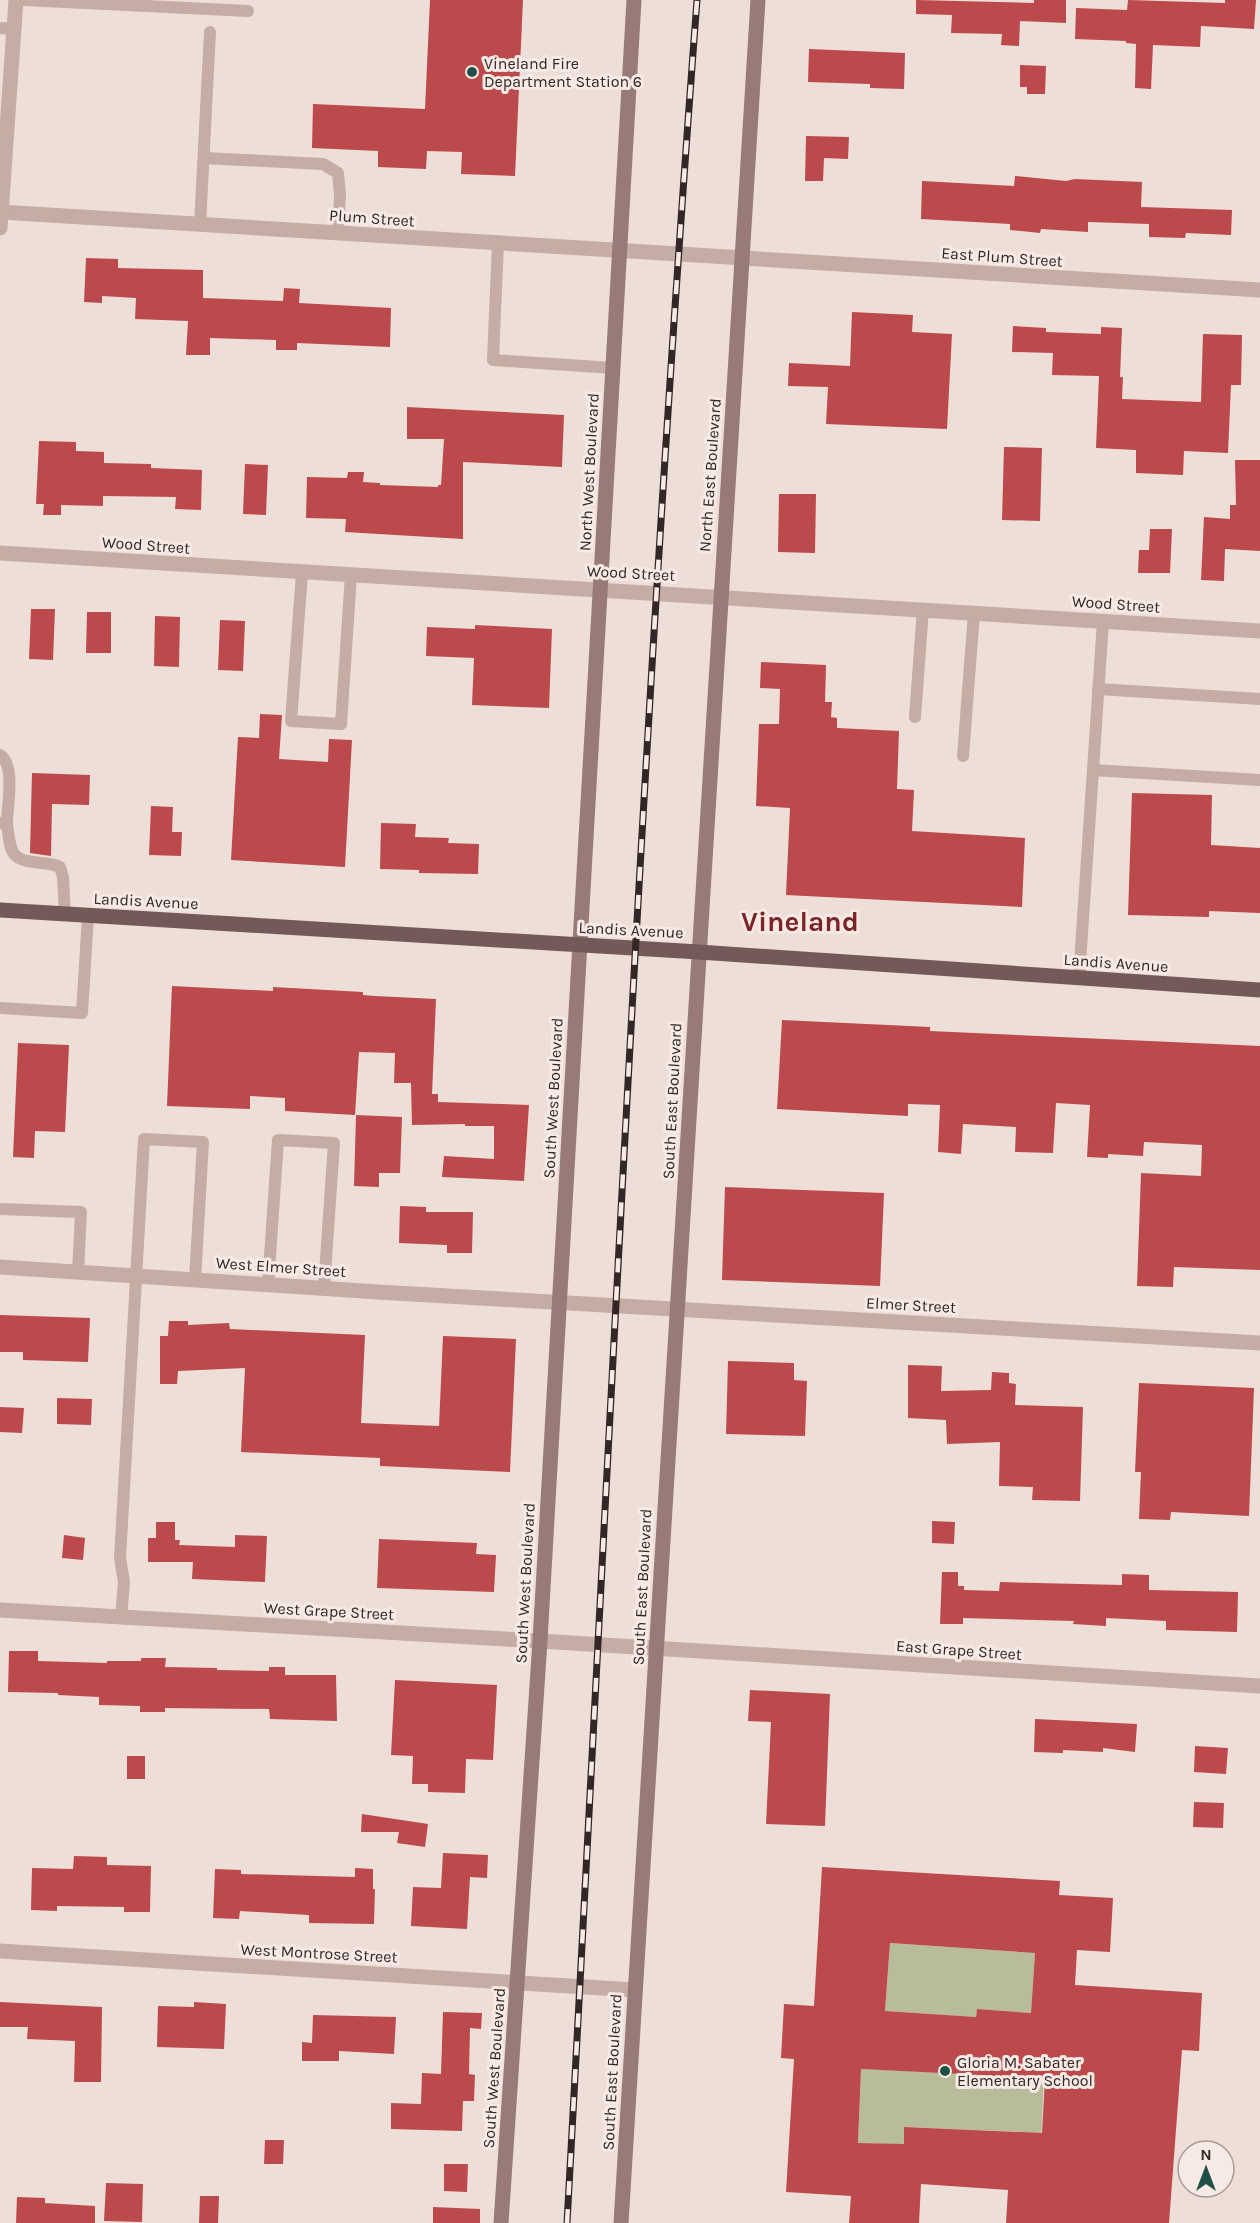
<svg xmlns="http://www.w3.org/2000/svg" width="1260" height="2223" viewBox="0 0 1260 2223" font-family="Karla,sans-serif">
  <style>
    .green { fill: #b9bc9a }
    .building { fill: #bc494b; fill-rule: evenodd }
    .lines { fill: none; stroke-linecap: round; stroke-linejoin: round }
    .service { stroke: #c5aca5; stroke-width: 12 }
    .minor { stroke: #c5aca5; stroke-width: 15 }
    .secondary { stroke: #987a77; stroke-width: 15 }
    .primary { stroke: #735a58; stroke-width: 15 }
    .rail-casing { stroke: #322626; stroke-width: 7 }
    .rail { stroke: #f7e9e4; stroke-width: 4.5; stroke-dasharray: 14; stroke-linecap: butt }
    .poi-dot { fill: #1f4f46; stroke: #f7e9e4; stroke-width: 2 }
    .labels { text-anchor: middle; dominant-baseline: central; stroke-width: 6; stroke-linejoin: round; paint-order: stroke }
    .poi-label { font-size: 16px; fill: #322626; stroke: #f7e9e4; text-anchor: start }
    .street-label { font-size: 16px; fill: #322626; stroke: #f7e9e4 }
    .town-label { font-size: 28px; font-weight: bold; fill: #7a2527; stroke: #f7e9e4 }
  </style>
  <rect width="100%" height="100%" fill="#eeded8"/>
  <g class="green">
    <polygon points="890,1943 1035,1953 1031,2013 977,2009 976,2017 885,2011"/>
    <polygon points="861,2069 1044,2077 1040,2165 1024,2132 905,2127 903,2156 885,2144 858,2143"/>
  </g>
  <g class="building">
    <polygon points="430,0 523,0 515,176 461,174 462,152 427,151 426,169 378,167 378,151 312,148 313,104 425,109"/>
    <polygon points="916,0 1034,3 1034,0 1066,0 1066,23 1020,21 1019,46 1001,45 1002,34 951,33 952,15 916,14"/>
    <polygon points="1128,0 1225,3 1225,0 1256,0 1254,29 1201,26 1200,47 1153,45 1151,89 1135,88 1136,44 1126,43 1126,41 1075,39 1076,8 1127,10"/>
    <polygon points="809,49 905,53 904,89 870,88 870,84 808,82"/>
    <polygon points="1020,65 1046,66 1045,94 1027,94 1027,87 1020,87"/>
    <polygon points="806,136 849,137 848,159 824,158 823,181 805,181"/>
    <polygon points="1015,176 1066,181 1075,179 1142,182 1141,207 1232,210 1231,235 1186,233 1185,238 1149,237 1149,224 1088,222 1088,232 1041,229 1040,233 1010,230 1010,224 921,219 922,181 1014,186"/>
    <polygon points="86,258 118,259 118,268 203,270 203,298 283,301 284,288 300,289 299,303 391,308 390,347 297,343 297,350 276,350 276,340 210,338 210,355 186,355 188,321 135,319 136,298 102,296 102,303 84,302"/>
    <polygon points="852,312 913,315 912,332 952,334 947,429 826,424 828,387 788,386 789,363 850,366"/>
    <polygon points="1013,326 1046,328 1046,332 1101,334 1101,327 1122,328 1120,377 1123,377 1122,399 1201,402 1203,334 1242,335 1241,385 1231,385 1228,453 1184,451 1183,475 1136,473 1136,450 1096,448 1099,376 1052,375 1053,353 1012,352"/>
    <polygon points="407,407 564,415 562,467 463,462 463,539 345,532 346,519 306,518 307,477 347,478 348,472 364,472 363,482 380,483 380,485 438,487 438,485 441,485 444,439 407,439"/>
    <polygon points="39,441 76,442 76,451 104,452 104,463 151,464 151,468 202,470 201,510 175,509 176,497 103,496 103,506 61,505 61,515 43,515 44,504 36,504"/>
    <polygon points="1004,447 1042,448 1040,521 1002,520"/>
    <polygon points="1235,460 1260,460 1260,551 1225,549 1224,581 1201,580 1204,517 1230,519 1230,505 1236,505"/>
    <polygon points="245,464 268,465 266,515 243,514"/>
    <polygon points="779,494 816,494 815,553 778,552"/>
    <polygon points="1150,529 1172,529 1170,573 1138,573 1139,550 1149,550"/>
    <polygon points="31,609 55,609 53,660 29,659"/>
    <polygon points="87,612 111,612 111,653 86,653"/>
    <polygon points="155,616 180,617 179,667 154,666"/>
    <polygon points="220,620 245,621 243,671 218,670"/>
    <polygon points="475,625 552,629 549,708 472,705 474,658 426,656 427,627 475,629"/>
    <polygon points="761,662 826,665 825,702 832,702 831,717 837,718 837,728 899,731 897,789 914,790 912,831 1025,838 1022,907 786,895 790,808 756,806 759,724 779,724 780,689 760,688"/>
    <polygon points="260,714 282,715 279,759 328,762 329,739 352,740 345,867 231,860 238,737 259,738"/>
    <polygon points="32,773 90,775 89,805 52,804 51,856 30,853"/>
    <polygon points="1132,793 1212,795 1211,845 1260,848 1260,913 1209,911 1209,917 1128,915"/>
    <polygon points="151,806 173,807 172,832 182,832 181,856 149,855"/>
    <polygon points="381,823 416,824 415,837 449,838 448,843 479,844 478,874 419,873 419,870 380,869"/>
    <polygon points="172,986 273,991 273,987 363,992 363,995 375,996 436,999 432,1094 438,1094 438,1102 529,1105 524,1181 442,1177 444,1156 494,1159 494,1126 465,1126 465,1124 412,1125 411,1083 394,1083 395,1053 359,1052 355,1115 285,1111 285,1098 250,1096 250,1109 167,1106"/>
    <polygon points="782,1020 930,1027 930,1031 1260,1046 1260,1270 1174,1267 1173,1287 1137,1286 1141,1173 1201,1176 1202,1145 1144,1142 1143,1156 1108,1154 1108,1158 1087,1157 1090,1105 1056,1103 1053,1153 1015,1152 1016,1127 963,1124 961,1154 938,1152 940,1105 908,1104 908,1116 777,1109"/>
    <polygon points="18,1043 69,1045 65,1132 35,1131 34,1158 13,1157"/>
    <polygon points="356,1115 402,1117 400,1173 379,1173 379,1187 354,1186"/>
    <polygon points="725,1187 884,1193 880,1286 722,1280"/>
    <polygon points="400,1206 426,1207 426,1212 473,1212 472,1253 447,1253 447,1245 399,1243"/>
    <polygon points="0,1315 90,1318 88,1362 23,1360 23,1352 0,1352"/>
    <polygon points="169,1321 188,1321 188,1325 229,1323 230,1329 365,1335 361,1423 439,1426 443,1336 516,1339 510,1472 380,1466 380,1458 241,1452 245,1368 178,1371 177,1384 160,1384 160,1336 168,1336"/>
    <polygon points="728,1361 794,1363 794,1380 807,1381 805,1436 726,1434"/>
    <polygon points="908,1365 942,1366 941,1391 991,1390 992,1372 1009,1373 1009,1383 1016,1384 1015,1405 1083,1407 1080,1501 1032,1500 1033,1487 999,1486 1000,1442 947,1444 946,1420 908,1418"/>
    <polygon points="1139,1383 1254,1388 1249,1516 1171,1512 1170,1520 1139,1519 1141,1472 1135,1472"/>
    <polygon points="57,1398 92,1399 91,1425 57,1424"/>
    <polygon points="0,1407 24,1408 22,1433 0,1432"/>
    <polygon points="932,1521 955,1522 954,1544 932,1543"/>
    <polygon points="156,1522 175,1522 175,1540 180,1540 179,1545 235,1547 235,1535 267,1536 265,1582 192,1579 193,1562 148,1562 148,1538 156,1538"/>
    <polygon points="64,1535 85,1538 83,1560 62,1558"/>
    <polygon points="379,1539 477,1543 476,1554 496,1555 494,1592 377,1588"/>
    <polygon points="942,1572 958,1572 958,1586 964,1586 964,1590 999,1591 1000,1582 1122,1585 1122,1574 1149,1575 1149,1590 1238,1592 1237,1632 1166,1630 1166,1621 1106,1618 1106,1626 1073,1624 1074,1621 963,1618 963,1624 940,1624"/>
    <polygon points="9,1651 38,1651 38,1661 107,1663 107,1661 141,1661 141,1658 166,1658 165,1667 217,1668 217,1670 269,1671 269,1667 285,1667 285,1675 336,1675 337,1721 270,1719 269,1709 165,1708 165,1712 140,1712 140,1706 99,1705 99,1697 58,1695 58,1693 8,1692"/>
    <polygon points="395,1680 497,1685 493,1760 466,1759 465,1793 428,1792 428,1784 412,1784 413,1756 391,1755"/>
    <polygon points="750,1690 830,1694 825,1826 766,1824 771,1722 748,1721"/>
    <polygon points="1035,1719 1137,1724 1135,1752 1103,1748 1103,1752 1063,1750 1063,1753 1034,1752"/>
    <polygon points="1195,1746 1228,1748 1226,1774 1194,1772"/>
    <rect x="127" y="1756" width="18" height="23"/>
    <polygon points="1194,1802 1224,1803 1223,1828 1193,1827"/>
    <polygon points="362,1814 428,1824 425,1847 397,1843 399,1832 361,1832"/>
    <polygon points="443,1853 488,1855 487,1878 470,1877 467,1929 411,1926 413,1887 441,1888"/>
    <polygon points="74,1856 107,1857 107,1865 151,1866 150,1912 124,1912 124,1907 57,1906 57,1911 31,1910 32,1868 73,1869"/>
    <path d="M822,1867L1060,1881L1059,1895L1113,1898L1110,1952L1077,1950L1075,1985L1202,1993L1199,2051L1182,2050L1169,2223H1006L1008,2190L921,2184L919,2223H849L851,2196L786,2192L794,2059L781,2058L784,2004L814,2006ZM890,1943L1035,1953L1031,2013L977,2009L976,2017L885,2011ZM861,2069L1045,2078L1042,2133L904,2127V2144L858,2143Z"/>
    <polygon points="355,1868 373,1869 373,1889 375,1889 374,1924 309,1923 309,1915 240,1911 239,1919 213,1918 215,1869 241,1870 241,1874 355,1877"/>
    <polygon points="0,2002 102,2007 101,2082 74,2082 75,2041 27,2039 28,2027 0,2027"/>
    <polygon points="194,2002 226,2004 224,2049 157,2047 158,2006 194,2007"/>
    <polygon points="443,2012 482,2013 481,2029 470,2028 469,2074 475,2075 474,2101 463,2101 462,2131 391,2129 391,2103 421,2104 422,2073 441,2074"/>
    <polygon points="313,2015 396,2017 394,2054 339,2051 339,2061 302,2061 302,2042 312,2043"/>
    <polygon points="265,2140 284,2140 283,2164 264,2164"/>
    <polygon points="444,2164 468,2164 467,2192 444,2191"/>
    <polygon points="106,2183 143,2184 142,2222 104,2221"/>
    <polygon points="200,2196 219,2196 218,2223 199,2223"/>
    <polygon points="17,2197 45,2198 45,2203 95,2206 95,2223 16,2223"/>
    <polygon points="433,2207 480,2209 480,2223 433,2223"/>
  </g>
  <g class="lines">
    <g class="service">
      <polyline points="24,0 248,11"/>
      <polyline points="0,28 14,29"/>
      <polyline points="204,158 323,164 338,173 340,194 338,234"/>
      <polyline points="200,225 210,32"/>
      <polyline points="498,243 493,360 613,368"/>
      <polyline points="302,573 291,721 341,724 351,575"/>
      <polyline points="1098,689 1260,699"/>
      <polyline points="915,717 923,609"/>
      <path d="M0,755C16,766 7,805 7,824L1,823"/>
      <polyline points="963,756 974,613"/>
      <polyline points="1093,770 1260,780"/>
      <path d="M7,824C11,853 9,860 41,863C48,864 54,864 60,867L63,877L65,914"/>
      <polyline points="1079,978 1103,621"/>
      <polyline points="0,1008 82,1013 88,916"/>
      <polyline points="0,1209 81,1212 78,1272"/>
      <polyline points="268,1285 278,1140 334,1143 324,1288"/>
      <polyline points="121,1617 124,1582 120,1558 144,1139 203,1142 195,1280"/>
    </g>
    <g class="minor">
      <polyline points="0,212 1260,290"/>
      <polyline points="0,228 16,0"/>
      <polyline points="0,553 1260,631"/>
      <polyline points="0,1267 378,1292 1260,1343"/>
      <polyline points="0,1610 540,1641 1260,1686"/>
      <polyline points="0,1951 635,1990"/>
    </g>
    <g class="secondary">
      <polyline points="501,2223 540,1641 634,0"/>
      <polyline points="621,2223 758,0"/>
    </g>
    <polyline class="primary" points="0,910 699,952 1260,990"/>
    <g class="rail-casing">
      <path id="rail" d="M567,2223C608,1482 641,740 697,0"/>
    </g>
    <use href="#rail" class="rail"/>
  </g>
  <g class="poi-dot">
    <circle cx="472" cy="72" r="6"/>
    <circle cx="945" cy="2071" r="6"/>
  </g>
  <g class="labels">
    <g class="poi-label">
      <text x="484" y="63">Vineland Fire<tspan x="484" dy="18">Department Station 6</tspan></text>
      <text x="957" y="2062">Gloria M. Sabater<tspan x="957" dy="18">Elementary School</tspan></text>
    </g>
    <g class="street-label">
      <text transform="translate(372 218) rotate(4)">Plum Street</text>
      <text transform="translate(1002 257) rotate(4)">East Plum Street</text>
      <text transform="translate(589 472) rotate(-87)">North West Boulevard</text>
      <text transform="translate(710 475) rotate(-86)">North East Boulevard</text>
      <text transform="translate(146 545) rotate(4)">Wood Street</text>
      <text transform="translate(631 573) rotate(3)">Wood Street</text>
      <text transform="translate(1116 604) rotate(4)">Wood Street</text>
      <text transform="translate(146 901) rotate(3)">Landis Avenue</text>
      <text transform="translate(631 930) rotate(3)">Landis Avenue</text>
      <text transform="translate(1116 963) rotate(4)">Landis Avenue</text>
      <text transform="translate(553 1098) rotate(-87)">South West Boulevard</text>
      <text transform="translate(672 1101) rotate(-87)">South East Boulevard</text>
      <text transform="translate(281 1267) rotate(4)">West Elmer Street</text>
      <text transform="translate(911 1305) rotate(3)">Elmer Street</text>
      <text transform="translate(525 1583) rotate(-87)">South West Boulevard</text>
      <text transform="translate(642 1587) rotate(-87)">South East Boulevard</text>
      <text transform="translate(329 1611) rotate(3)">West Grape Street</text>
      <text transform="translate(959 1650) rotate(4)">East Grape Street</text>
      <text transform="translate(319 1953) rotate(3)">West Montrose Street</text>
      <text transform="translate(494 2068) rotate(-86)">South West Boulevard</text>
      <text transform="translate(612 2072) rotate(-87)">South East Boulevard</text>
    </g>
    <g class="town-label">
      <text x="800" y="921">Vineland</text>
    </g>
  </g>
  <g transform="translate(1206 2169)"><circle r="28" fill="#f7e9e4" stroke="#a89b98" stroke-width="1.5"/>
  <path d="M0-4.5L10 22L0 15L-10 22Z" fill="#1f4f46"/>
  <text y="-9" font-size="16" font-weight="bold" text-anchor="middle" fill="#322626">N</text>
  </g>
</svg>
